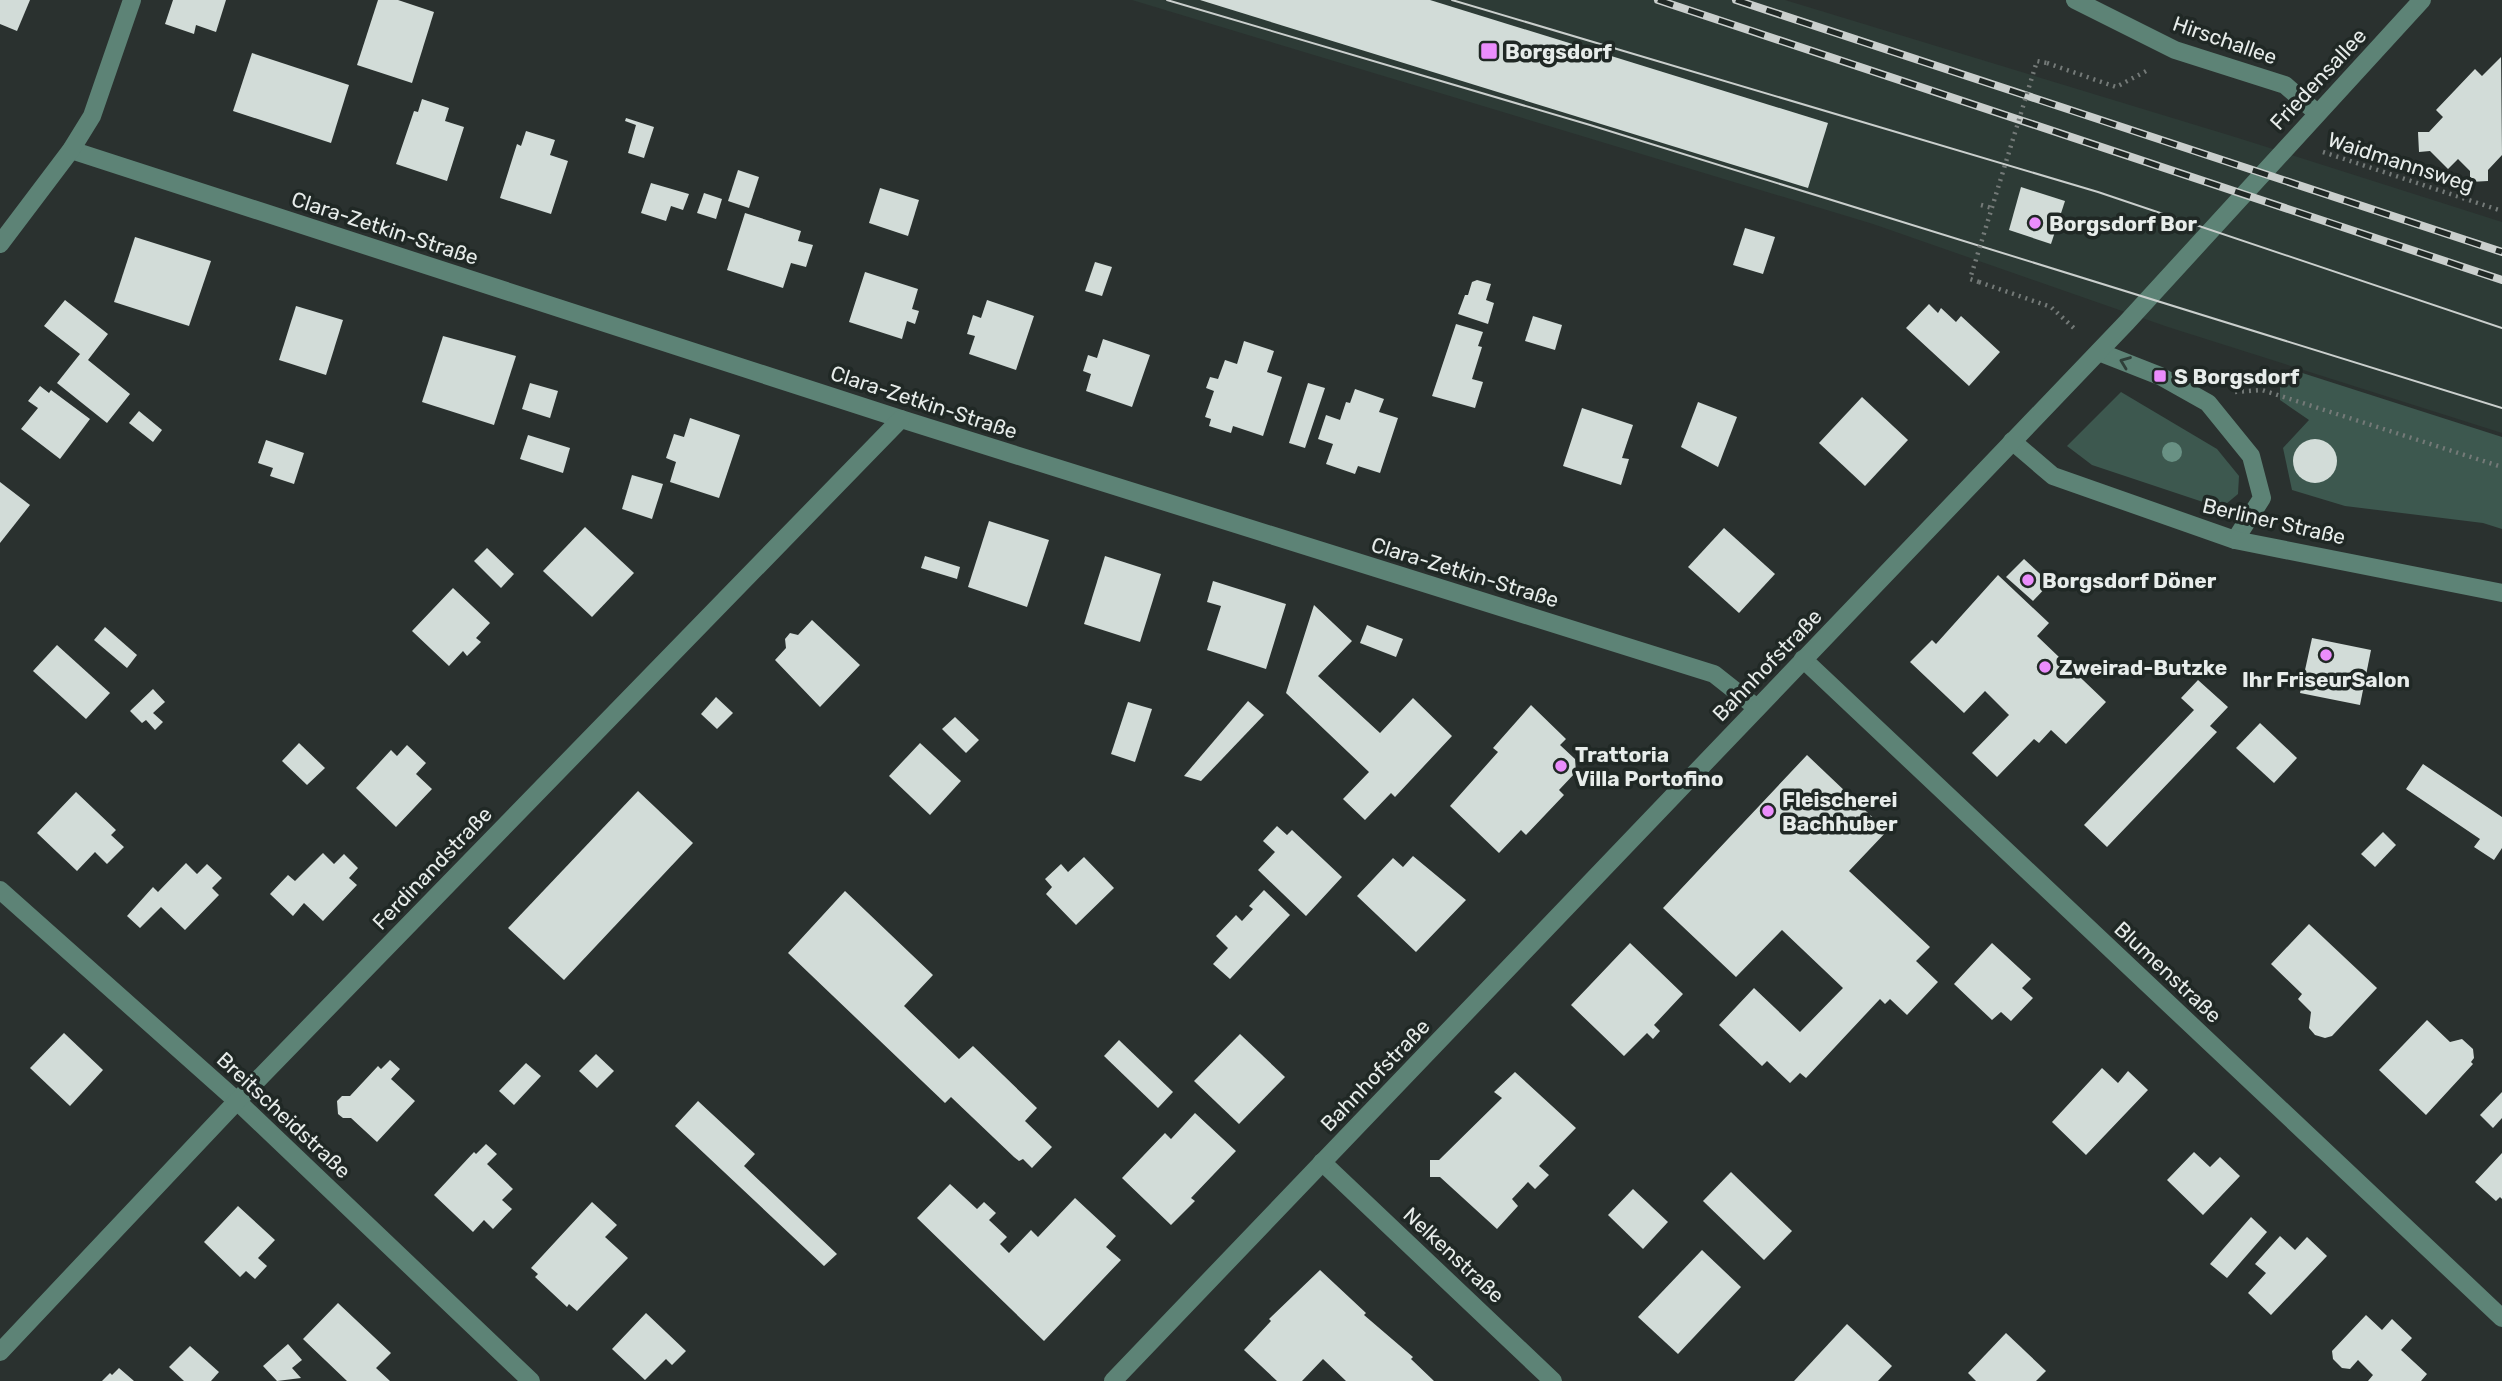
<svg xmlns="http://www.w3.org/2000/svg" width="2502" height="1381" viewBox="0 0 2502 1381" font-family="Rubik,sans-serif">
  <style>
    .built { fill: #2d3b36 }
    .green { fill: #3d584f }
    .building { fill: #d2dcd8 }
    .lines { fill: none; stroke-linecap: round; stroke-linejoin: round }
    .path { stroke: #747a78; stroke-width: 4.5; stroke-dasharray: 2 5; stroke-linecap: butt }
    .minor { stroke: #5d8376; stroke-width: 18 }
    .tram { stroke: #cacfcd; stroke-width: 2 }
    .rail-casing { stroke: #cacfcd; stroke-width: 8 }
    .rail { stroke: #202825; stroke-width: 5; stroke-dasharray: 16; stroke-linecap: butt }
    .path-bridge { stroke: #747a78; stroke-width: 4.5; stroke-dasharray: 2 5; stroke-linecap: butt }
    .tree { fill: #699184 }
    .oneway { stroke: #2f3f39 }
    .poi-dot { fill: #eb8dfc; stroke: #202825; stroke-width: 2.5 }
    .labels { text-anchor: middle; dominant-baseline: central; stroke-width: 7; stroke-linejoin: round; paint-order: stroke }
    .street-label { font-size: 21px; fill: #e7ecea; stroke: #202825 }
    .poi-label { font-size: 21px; font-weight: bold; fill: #e7ecea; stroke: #202825; text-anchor: start }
  </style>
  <rect width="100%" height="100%" fill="#2a312f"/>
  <polygon class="built" points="1132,0 1785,0 2235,137 2502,222 2502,433 2168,327 1873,224"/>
  <g class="green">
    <polygon points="2293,370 2502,437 2502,529 2483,523 2345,506 2292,490 2283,448 2309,420 2280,400 2280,379"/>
    <polygon points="2121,392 2217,449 2239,476 2238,494 2226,504 2215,506 2092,465 2067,446"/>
  </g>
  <g class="building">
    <polygon points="0,0 30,0 17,31 0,24"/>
    <polygon points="173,0 226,0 216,32 196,25 194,34 165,24"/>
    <polygon points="378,0 398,0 434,12 412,83 357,65"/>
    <polygon points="1200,0 1430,0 1828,123 1808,188"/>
    <polygon points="252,53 349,85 331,143 233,111"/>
    <polygon points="2501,57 2502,155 2488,170 2488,181 2470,182 2470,171 2458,159 2448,169 2430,151 2419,152 2418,132 2429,132 2443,117 2436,110 2475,69 2482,76"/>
    <polygon points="422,99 449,108 445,121 464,127 447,181 396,164 414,111 418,112"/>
    <polygon points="626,118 654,127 644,158 628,153 636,125 625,121"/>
    <polygon points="526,131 555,140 550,155 568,161 551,214 500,198 517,144 521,146"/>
    <polygon points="738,170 759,177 749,208 728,201"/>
    <polygon points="651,183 689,194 683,210 671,206 666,221 641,213"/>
    <polygon points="2021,187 2065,201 2051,244 2009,230"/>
    <polygon points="880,188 919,200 908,236 869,223"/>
    <polygon points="704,193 722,199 716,219 697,213"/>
    <polygon points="745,213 801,231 798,241 813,245 806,267 791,263 783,288 727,270"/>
    <polygon points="1745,228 1775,237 1763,274 1733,265"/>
    <polygon points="135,237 211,261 189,326 114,302"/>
    <polygon points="1095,262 1112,267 1102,296 1085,291"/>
    <polygon points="865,272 918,289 912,309 919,311 915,324 907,321 902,339 849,322"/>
    <polygon points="1477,280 1491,284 1486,300 1494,303 1488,324 1458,314 1465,295 1468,295 1472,282"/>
    <polygon points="65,300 108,334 88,360 130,394 107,423 57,383 80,354 44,326"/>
    <polygon points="987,300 1034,316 1016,370 969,354 975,336 967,334 973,315 981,318"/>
    <polygon points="1929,304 1938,313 1941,308 1956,322 1961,316 2000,352 1969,386 1906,328"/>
    <polygon points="296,306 343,320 326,375 279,360"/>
    <polygon points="1533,316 1562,325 1555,350 1525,341"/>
    <polygon points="1456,324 1483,332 1478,346 1482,347 1472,379 1483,382 1475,408 1432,396"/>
    <polygon points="443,336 516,356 494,425 422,402"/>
    <polygon points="1103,339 1150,355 1132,407 1086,391 1091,374 1083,371 1088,355 1097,358"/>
    <polygon points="1244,341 1274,351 1267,372 1282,377 1263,436 1233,426 1231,433 1209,426 1211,419 1205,417 1214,391 1206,388 1210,377 1218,379 1225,360 1237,364"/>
    <polygon points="530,383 558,391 550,418 522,409"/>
    <polygon points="1308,383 1325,388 1305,448 1289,443"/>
    <polygon points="40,386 49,393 51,390 90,419 60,459 21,429 38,408 28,401"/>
    <polygon points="1355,389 1384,399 1379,412 1398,418 1380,473 1358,466 1355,474 1326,464 1333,444 1318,439 1326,415 1340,420 1346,402 1350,403"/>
    <polygon points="1862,397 1908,440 1865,486 1819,443"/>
    <polygon points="1698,402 1737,417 1718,467 1681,447"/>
    <polygon points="1582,408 1633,425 1622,458 1629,459 1621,485 1563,466"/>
    <polygon points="139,411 162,430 153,442 129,423"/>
    <polygon points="690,418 740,435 719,498 670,482 676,462 666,458 674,434 684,437"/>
    <polygon points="528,435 570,448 563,473 520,459"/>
    <circle cx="2315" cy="461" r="22"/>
    <polygon points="266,440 304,453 294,484 270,476 273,468 258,463"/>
    <polygon points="632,475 663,484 652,519 622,509"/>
    <polygon points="0,482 30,505 0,543"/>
    <polygon points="989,521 1049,540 1027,607 968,587"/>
    <polygon points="585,527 634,573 592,617 543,571"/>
    <polygon points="1724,528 1775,574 1739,613 1688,567"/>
    <polygon points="487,548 514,574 501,588 474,561"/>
    <polygon points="925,556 960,567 957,579 921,568"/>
    <polygon points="1105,556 1161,574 1140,642 1084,624"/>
    <polygon points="2024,559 2050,583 2033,601 2006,577"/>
    <polygon points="1998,575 2049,623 2037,636 2106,702 2066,744 2051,730 2039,743 2034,739 1997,777 1972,753 2009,715 1985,691 1964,713 1910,662 1932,640 1936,644"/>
    <polygon points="1213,581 1286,604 1266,669 1207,650 1221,606 1207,602"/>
    <polygon points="453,588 490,623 476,638 481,642 467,656 463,651 449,666 412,631"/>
    <polygon points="1314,605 1352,641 1318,676 1380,733 1413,698 1452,736 1395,797 1391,793 1365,820 1343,799 1369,772 1286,693"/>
    <polygon points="812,620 860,665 820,707 775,660 786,648 785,639 790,633 798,635"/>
    <polygon points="1367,625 1403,639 1396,657 1360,643"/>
    <polygon points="105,627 137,655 127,668 94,640"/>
    <polygon points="2312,638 2371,650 2360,705 2300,693"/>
    <polygon points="57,645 110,693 86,719 33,671"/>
    <polygon points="2198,680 2228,707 2210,726 2217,732 2107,847 2084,825 2194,710 2181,698"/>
    <polygon points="153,689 165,702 153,713 163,722 155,730 146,720 142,723 130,711"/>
    <polygon points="716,697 733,713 717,729 701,714"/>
    <polygon points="1248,701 1264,715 1201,781 1184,776"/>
    <polygon points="1128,702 1152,709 1135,762 1111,754"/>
    <polygon points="1531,705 1566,739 1560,745 1575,759 1576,772 1559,790 1564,795 1526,835 1521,830 1499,853 1450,806 1498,752 1493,748"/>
    <polygon points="955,717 979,740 966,753 942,729"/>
    <polygon points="2260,723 2297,758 2274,783 2236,748"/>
    <polygon points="299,743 325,768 307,785 282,761"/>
    <polygon points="920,743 961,781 930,815 889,776"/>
    <polygon points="407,745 426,763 416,774 432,789 396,827 356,788 391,750 397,756"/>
    <polygon points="1807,755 1887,831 1849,871 1930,947 1916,961 1938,982 1907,1015 1890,999 1885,1004 1880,999 1806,1078 1800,1073 1790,1083 1767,1061 1762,1066 1719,1025 1754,988 1800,1032 1843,988 1782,930 1736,977 1663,908"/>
    <polygon points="2423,764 2502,817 2502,848 2494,860 2474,847 2480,839 2406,789"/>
    <polygon points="638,791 693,843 564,980 508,928"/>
    <polygon points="76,792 116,830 111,835 124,847 107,864 95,852 77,871 37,833"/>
    <polygon points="1277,826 1287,835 1292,830 1342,877 1306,916 1258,870 1275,852 1263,841"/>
    <polygon points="2383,832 2396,845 2375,867 2361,854"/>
    <polygon points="323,853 334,864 344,854 358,868 349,878 357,885 323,921 304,903 293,916 270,894 288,875 295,881"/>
    <polygon points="1413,856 1466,900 1416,952 1357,896 1393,858 1403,867"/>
    <polygon points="1084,857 1114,888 1076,925 1046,894 1052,887 1045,879 1061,864 1068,872"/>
    <polygon points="186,863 197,874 207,864 222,878 212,888 219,895 185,930 161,907 140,928 127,916 153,887 158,892"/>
    <polygon points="1264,890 1290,915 1230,979 1213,964 1228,948 1216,936 1236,915 1242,921 1253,909 1249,906"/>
    <polygon points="845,891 933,975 904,1006 959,1059 973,1046 1037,1108 1025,1121 1052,1147 1032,1168 1023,1159 1019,1161 1014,1157 951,1097 945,1103 788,953"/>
    <polygon points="2309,924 2377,988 2332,1036 2325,1038 2315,1035 2309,1028 2311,1012 2298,999 2302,994 2271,964"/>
    <polygon points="1630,943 1683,994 1654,1025 1660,1031 1653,1039 1647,1033 1624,1056 1571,1005"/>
    <polygon points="1992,943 2031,979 2022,988 2033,998 2011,1021 2001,1012 1992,1020 1954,984"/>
    <polygon points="2427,1020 2450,1042 2462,1039 2473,1049 2474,1058 2471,1062 2473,1064 2426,1115 2379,1070"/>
    <polygon points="64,1033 103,1070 70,1106 30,1068"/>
    <polygon points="1240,1034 1285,1077 1239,1124 1194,1081"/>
    <polygon points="1119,1040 1173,1092 1158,1108 1104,1056"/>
    <polygon points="596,1054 614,1071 597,1088 579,1071"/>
    <polygon points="390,1060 400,1069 391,1079 415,1101 377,1142 351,1118 343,1118 338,1114 337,1101 342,1096 350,1096 378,1066 381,1069"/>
    <polygon points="526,1063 541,1076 514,1105 499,1091"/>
    <polygon points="2102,1068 2118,1083 2128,1071 2148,1090 2086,1155 2052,1122"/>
    <polygon points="1515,1072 1576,1128 1539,1166 1549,1175 1535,1189 1528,1182 1512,1199 1518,1206 1497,1229 1440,1177 1430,1177 1430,1160 1439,1160 1502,1098 1494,1092"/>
    <polygon points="2502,1092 2502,1118 2493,1128 2480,1115"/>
    <polygon points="698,1101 755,1154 744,1166 837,1254 824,1266 675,1126"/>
    <polygon points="1195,1113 1236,1151 1191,1198 1195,1201 1171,1225 1122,1178 1165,1133 1171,1139"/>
    <polygon points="486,1144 497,1154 487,1164 513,1189 502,1200 512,1209 493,1229 484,1220 473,1232 434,1195 474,1152 476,1154"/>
    <polygon points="2194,1152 2210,1167 2220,1157 2240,1176 2203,1215 2167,1180"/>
    <polygon points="2502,1153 2502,1199 2500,1197 2496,1201 2475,1182"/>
    <polygon points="1731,1172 1792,1231 1764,1260 1703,1201"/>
    <polygon points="950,1184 977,1209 984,1202 996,1213 989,1220 1007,1237 1000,1244 1009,1253 1031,1230 1038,1237 1075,1198 1116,1236 1106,1247 1121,1260 1044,1341 917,1218"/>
    <polygon points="1633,1189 1668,1222 1643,1249 1608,1215"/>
    <polygon points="592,1202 617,1225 605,1237 628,1258 577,1311 569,1304 567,1307 535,1277 538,1274 531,1268"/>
    <polygon points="238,1206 275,1240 258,1258 267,1266 255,1279 246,1271 240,1277 204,1242"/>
    <polygon points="2251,1217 2267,1232 2227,1278 2210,1264"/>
    <polygon points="2280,1236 2295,1250 2307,1237 2327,1256 2271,1315 2248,1293 2266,1273 2255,1264"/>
    <polygon points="1702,1250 1741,1287 1678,1354 1638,1317"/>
    <polygon points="1320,1270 1366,1313 1364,1315 1413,1357 1411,1359 1434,1381 1346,1381 1323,1359 1302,1381 1277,1381 1244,1350 1271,1321 1269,1319"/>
    <polygon points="338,1303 391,1353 376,1368 390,1381 347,1381 303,1339"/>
    <polygon points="646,1313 686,1351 672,1365 666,1359 645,1380 612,1349"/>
    <polygon points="2366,1315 2382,1330 2392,1319 2412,1338 2401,1350 2427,1374 2421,1381 2368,1381 2373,1375 2358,1360 2350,1369 2342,1368 2333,1359 2332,1351"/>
    <polygon points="1847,1324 1892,1366 1878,1381 1794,1381"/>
    <polygon points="2006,1333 2046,1371 2036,1381 1976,1381 1968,1373"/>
    <polygon points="288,1344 302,1360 292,1368 301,1378 277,1381 263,1366"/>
    <polygon points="190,1346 219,1372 211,1381 184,1381 169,1367"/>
    <polygon points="119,1368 134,1381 102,1381 110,1373 112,1375"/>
  </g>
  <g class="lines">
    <g class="path">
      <polyline points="2047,63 2116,87 2150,69"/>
      <polyline points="2323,152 2502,211"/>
      <polyline points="1981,205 1992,208"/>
      <polyline points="1979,282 2051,307 2077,331"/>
      <polyline points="2235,392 2262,390 2502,467"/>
    </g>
    <g class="minor">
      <polyline points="2075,0 2175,50 2285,85 2317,113"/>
      <polyline points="71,150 901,419 1714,674 1757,708"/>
      <polyline points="0,244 71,150 92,116 132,0"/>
      <polyline points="2099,352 2160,376 2208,403 2251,456 2262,498 2235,540"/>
      <polyline points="2012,441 2053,476 2235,540 2502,593"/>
      <polyline points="1803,659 2502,1318"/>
      <polyline points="0,890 237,1101 531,1381"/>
      <polyline points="1322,1162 1553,1381"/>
      <polyline points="0,1352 237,1101 901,419"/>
      <polyline points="1113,1381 2127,322 2422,0"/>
    </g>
    <g class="tram">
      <polyline points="1167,0 1590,125 2502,408"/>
      <polyline points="1452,0 2098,192 2502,328"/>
    </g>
    <g class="rail-casing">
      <g id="rail">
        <polyline points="1658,0 2502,280"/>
        <polyline points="1736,0 2502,252"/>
      </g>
    </g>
    <use href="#rail" class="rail"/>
    <polyline class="path-bridge" points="1979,282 1970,279 2037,61 2047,63"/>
  </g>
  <circle class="tree" cx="2172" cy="452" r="10"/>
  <defs><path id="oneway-chevron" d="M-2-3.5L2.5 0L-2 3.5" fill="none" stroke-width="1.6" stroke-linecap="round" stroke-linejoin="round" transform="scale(1.75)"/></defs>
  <use class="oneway" href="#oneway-chevron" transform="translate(2125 362) rotate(-159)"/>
  <g class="poi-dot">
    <rect x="1480" y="42" width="18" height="18" rx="3.5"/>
    <circle cx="2035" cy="223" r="7"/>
    <rect x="2153" y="369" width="14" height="14" rx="3.5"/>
    <circle cx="2028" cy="580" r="7"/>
    <circle cx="2326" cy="655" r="7"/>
    <circle cx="2045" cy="667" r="7"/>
    <circle cx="1561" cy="766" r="7"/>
    <circle cx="1768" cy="811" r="7"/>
  </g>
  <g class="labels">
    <g class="street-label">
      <text transform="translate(2225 40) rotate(19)">Hirschallee</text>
      <text transform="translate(2318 79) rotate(-47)">Friedensallee</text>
      <text transform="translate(2401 162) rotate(18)">Waidmannsweg</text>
      <text transform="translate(385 228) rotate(18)">Clara-Zetkin-Straße</text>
      <text transform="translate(924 402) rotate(18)">Clara-Zetkin-Straße</text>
      <text transform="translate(2274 521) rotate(13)">Berliner Straße</text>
      <text transform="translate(1465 572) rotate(17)">Clara-Zetkin-Straße</text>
      <text transform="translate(1767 665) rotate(-46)">Bahnhofstraße</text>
      <text transform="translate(432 868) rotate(-46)">Ferdinandstraße</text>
      <text transform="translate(2168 972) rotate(43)">Blumenstraße</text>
      <text transform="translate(1375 1075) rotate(-46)">Bahnhofstraße</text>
      <text transform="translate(284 1115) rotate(43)">Breitscheidstraße</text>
      <text transform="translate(1454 1255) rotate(43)">Nelkenstraße</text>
    </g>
    <g class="poi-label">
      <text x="1505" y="51">Borgsdorf</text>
      <text x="2049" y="223">Borgsdorf Bor</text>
      <text x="2174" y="376">S Borgsdorf</text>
      <text x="2042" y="580">Borgsdorf Döner</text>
      <text x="2059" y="667">Zweirad-Butzke</text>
      <text x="2326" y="679" text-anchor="middle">Ihr FriseurSalon</text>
      <text x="1575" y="754">Trattoria<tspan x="1575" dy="24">Villa Portofino</tspan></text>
      <text x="1782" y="799">Fleischerei<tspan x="1782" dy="24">Bachhuber</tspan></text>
    </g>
  </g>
</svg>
